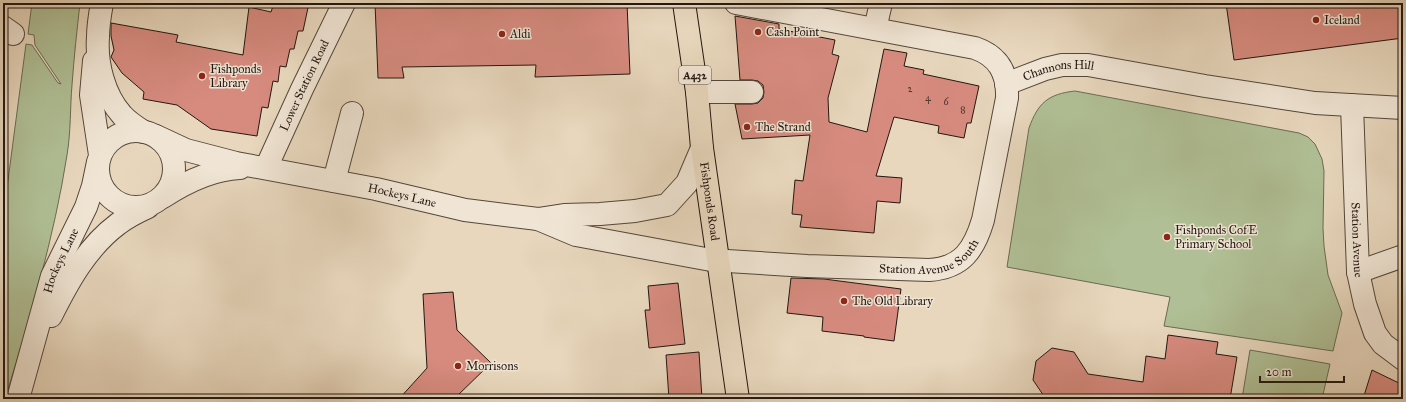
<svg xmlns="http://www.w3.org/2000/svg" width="1406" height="402" viewBox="0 0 1406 402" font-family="'IM FELL Great Primer',serif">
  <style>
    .green { fill: #b0bf95; stroke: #696b53 }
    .building { fill: #d78b7f; stroke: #221711 }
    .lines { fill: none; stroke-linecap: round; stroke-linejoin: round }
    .minor-casing { stroke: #54473c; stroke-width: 24 }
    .major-casing { stroke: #221711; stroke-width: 24 }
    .minor { stroke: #f0e5d4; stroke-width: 22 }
    .major { stroke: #e8d7bd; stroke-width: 22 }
    .poi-dot { fill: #8f2418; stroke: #f0e5d4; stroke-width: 1.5 }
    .labels { text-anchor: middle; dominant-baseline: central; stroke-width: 3; stroke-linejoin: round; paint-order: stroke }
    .number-label { font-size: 10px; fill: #4f342c }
    .shield { fill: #f0e5d4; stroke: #60554c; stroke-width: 1 }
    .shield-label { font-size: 11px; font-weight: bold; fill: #221711 }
    .poi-label { font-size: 12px; fill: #221711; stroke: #f0e5d4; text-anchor: start }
    .street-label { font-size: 12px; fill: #221711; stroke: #f0e5d4 }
  </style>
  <rect width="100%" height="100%" fill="#e8d7bd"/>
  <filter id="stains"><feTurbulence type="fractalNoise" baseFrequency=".005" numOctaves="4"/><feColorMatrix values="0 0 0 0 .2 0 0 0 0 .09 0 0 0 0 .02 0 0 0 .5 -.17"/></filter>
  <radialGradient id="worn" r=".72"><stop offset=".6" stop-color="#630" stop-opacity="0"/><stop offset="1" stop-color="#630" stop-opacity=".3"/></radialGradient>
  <g class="green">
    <path d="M32,3H80C77,30 74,57 72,85C70,108 71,131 67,155C54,238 30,318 5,399H3V218L26,44L32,45L58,83L61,84L35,45L34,35L28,34Z"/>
    <path d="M1075,91L1299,133L1308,137L1315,144L1322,159L1324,171L1323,228L1324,246L1328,275L1342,313L1333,351L1164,326L1170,297L1007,267L1029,128C1038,103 1048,94 1075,91Z"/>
    <polygon points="1250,350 1330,364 1322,399 1242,399"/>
  </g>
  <g class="building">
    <polygon points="274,3 309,3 303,31 298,31 294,49 290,49 286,67 280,66 278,82 273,81 268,108 262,107 257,136 211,129 177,105 143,99 144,92 122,73 111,57 114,50 111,36 111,23 178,35 176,42 243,55 249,7 271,12"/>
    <polygon points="375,3 627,3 630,74 535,77 536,65 402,67 404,78 378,78"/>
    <polygon points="1226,3 1403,3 1403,38 1234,60"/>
    <polygon points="735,16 779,24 779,29 835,40 832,54 839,56 828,98 829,122 867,132 884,49 907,53 904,66 924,70 923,74 979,86 971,123 967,123 964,138 938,133 939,126 894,117 876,176 902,178 900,203 877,201 874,233 800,227 802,215 792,214 795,180 803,181 810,135 742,139 735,104 752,104 758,103 763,98 764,92 763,85 758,81 752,80 740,80"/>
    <polygon points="791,278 824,279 901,289 894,341 864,337 864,336 822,331 823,317 787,313"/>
    <polygon points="678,283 685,344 649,348 645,310 650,310 648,286"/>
    <polygon points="453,292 457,330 491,363 454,399 399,399 427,368 423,294"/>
    <polygon points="1168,335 1218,342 1216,354 1237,357 1230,399 1200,395 1199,399 1046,399 1033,380 1036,361 1052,348 1074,352 1088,374 1143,382 1146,356 1165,359"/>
    <polygon points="699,352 702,399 669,399 666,355"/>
    <polygon points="1372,370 1403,385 1403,399 1363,399"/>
  </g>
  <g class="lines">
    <g class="minor-casing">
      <g id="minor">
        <path d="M102,3C100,14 98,26 98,37C96,63 104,95 122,115C128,122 136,127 144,132"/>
        <polyline points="3,27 13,34"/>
        <polyline points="875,29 881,3"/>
        <polyline points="94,61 91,95 100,155"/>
        <path id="s1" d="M1006,84L1045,69L1062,65H1088L1205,86L1315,103L1403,108"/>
        <polyline points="697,92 752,92"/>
        <path id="s2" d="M1352,105L1358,272L1365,304L1375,333L1383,344L1403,359"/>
        <circle cx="136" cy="169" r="38"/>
        <path id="s3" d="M156,136L186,150L236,163L376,189L465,210L538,219L564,215L600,214L635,211L667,205L687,183L702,148"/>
        <path id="s4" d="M266,168L302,89L344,3"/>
        <polyline points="334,181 352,113"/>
        <path d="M163,197C186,182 213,169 240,168"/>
        <path id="s5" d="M538,219L576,235L711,260L807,266L929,270C962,268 974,250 983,220L1007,98C1008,73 998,56 975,48L736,3"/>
        <polyline points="1358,272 1403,256"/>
        <path d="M51,316C68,282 87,247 118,224C127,217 137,212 148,207"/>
        <path id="s6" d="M18,399L52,276L86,207L93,186L98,162"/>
      </g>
    </g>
    <g class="major-casing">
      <g id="major">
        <path id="s7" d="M684,3L697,92L702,148L738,399"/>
      </g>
    </g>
    <use href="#minor" class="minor"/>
    <use href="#major" class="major"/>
  </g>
  <g class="poi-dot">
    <circle cx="1316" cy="20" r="4"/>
    <circle cx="758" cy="32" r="4"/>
    <circle cx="502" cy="34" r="4"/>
    <circle cx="202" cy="76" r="4"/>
    <circle cx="747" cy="127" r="4"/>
    <circle cx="1167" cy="237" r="4"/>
    <circle cx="844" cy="301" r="4"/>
    <circle cx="458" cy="366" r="4"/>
  </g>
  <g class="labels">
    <g class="number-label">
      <text x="910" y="89">2</text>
      <text x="928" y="98">4</text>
      <text x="946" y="102">6</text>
      <text x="963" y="110">8</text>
    </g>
    <rect class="shield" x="679" y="66" width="32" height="18" rx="3"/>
    <g class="shield-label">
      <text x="695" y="75">A432</text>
    </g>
    <g class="poi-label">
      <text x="1324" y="20">Iceland</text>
      <text x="766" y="32">Cash Point</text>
      <text x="510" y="34">Aldi</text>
      <text x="210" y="69">Fishponds<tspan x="210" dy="14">Library</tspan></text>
      <text x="755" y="127">The Strand</text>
      <text x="1175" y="230">Fishponds CofE<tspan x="1175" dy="14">Primary School</tspan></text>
      <text x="852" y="301">The Old Library</text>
      <text x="466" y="366">Morrisons</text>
    </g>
    <g class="street-label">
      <text stroke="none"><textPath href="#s1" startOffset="55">Channons Hill</textPath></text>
      <text stroke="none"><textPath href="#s4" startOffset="91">Lower Station Road</textPath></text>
      <text stroke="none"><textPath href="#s3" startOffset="254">Hockeys Lane</textPath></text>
      <text stroke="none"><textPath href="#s7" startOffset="200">Fishponds Road</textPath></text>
      <text stroke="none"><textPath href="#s2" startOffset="135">Station Avenue</textPath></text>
      <text stroke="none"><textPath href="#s5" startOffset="401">Station Avenue South</textPath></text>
      <text stroke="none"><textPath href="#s6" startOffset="145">Hockeys Lane</textPath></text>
    </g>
  </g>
  <rect width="1406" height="402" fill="none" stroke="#e8d7bd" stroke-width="16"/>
  <rect x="4" y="4" width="1398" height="394" fill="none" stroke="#221711" stroke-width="2"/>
  <rect x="8" y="8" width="1390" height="386" fill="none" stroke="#221711"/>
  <path d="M1260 376v6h84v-6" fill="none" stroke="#221711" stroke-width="2"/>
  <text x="1266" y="376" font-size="12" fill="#221711" stroke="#f0e5d4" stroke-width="3" paint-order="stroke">20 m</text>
  <rect width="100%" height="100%" filter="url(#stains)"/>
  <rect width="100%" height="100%" fill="url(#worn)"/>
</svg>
